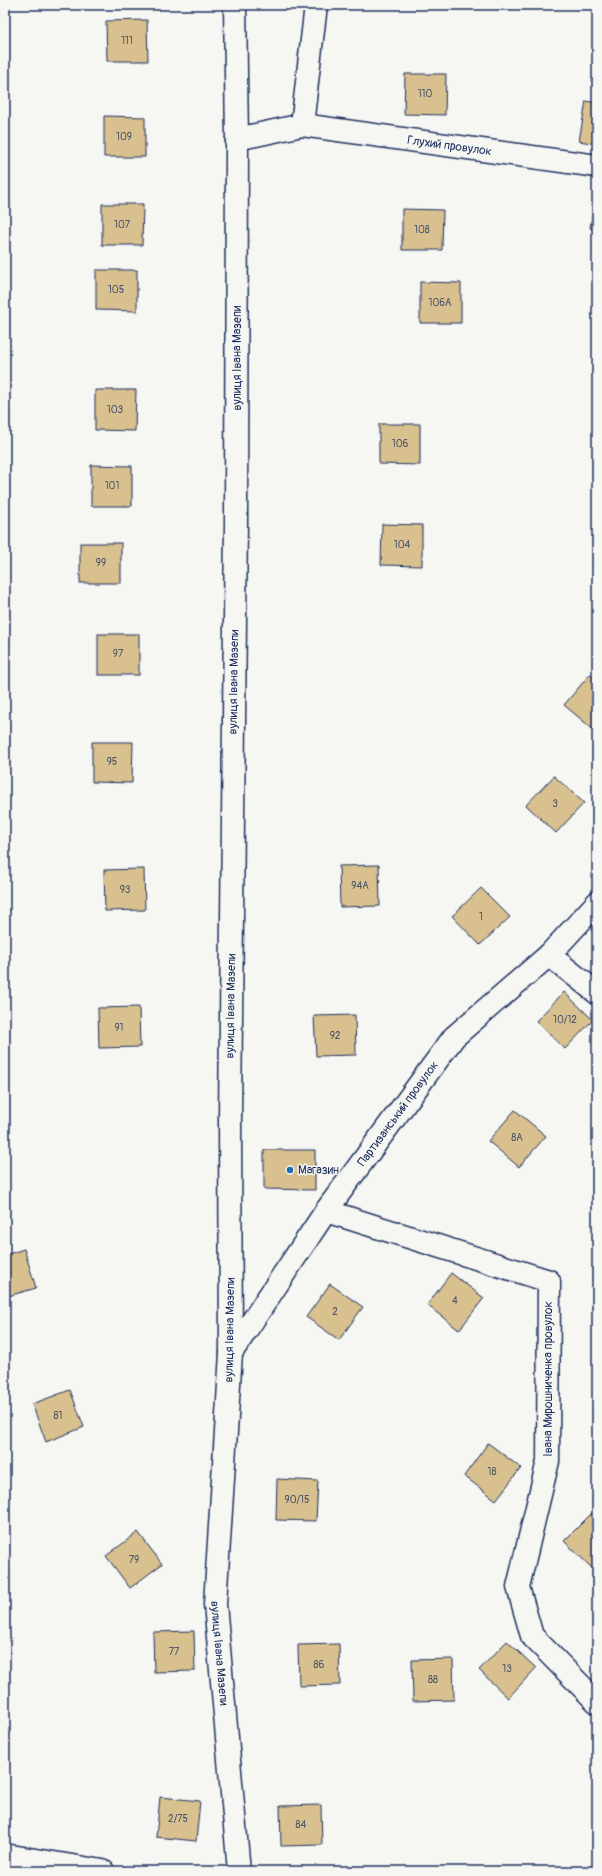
<svg xmlns="http://www.w3.org/2000/svg" width="602" height="1876" viewBox="0 0 602 1876" font-family="Pangolin,sans-serif">
  <style>
    .building { fill: #d8c08f; stroke: #1b2f5e }
    .lines { fill: none; stroke-linecap: round; stroke-linejoin: round }
    .minor-casing { stroke: #1b2f5e; stroke-width: 25 }
    .tertiary-casing { stroke: #1b2f5e; stroke-width: 25 }
    .minor { stroke: #f6f6f2; stroke-width: 22 }
    .tertiary { stroke: #f6f6f2; stroke-width: 22 }
    .poi-dot { fill: #1f6fb2; stroke: #f6f6f2; stroke-width: 1.5 }
    .labels { text-anchor: middle; dominant-baseline: central; stroke-width: 3; stroke-linejoin: round; paint-order: stroke }
    .number-label { font-size: 10px; fill: #4a536a }
    .street-label { font-size: 12px; fill: #1b2f5e; stroke: #f6f6f2 }
    .poi-label { font-size: 12px; fill: #1b2f5e; stroke: #f6f6f2; text-anchor: start }
  </style>
  <rect width="100%" height="100%" fill="#f6f6f2"/>
  <filter id="ink" filterUnits="userSpaceOnUse"><feTurbulence type="fractalNoise" baseFrequency=".025" numOctaves="2"/><feDisplacementMap in="SourceGraphic" scale="8" xChannelSelector="R" yChannelSelector="G"/><feConvolveMatrix kernelMatrix="1 2 1 2 8 2 1 2 1" color-interpolation-filters="sRGB"/></filter>
  <g filter="url(#ink)">
    <g class="building">
      <polygon points="147,20 148,61 107,61 106,21"/>
      <polygon points="405,74 446,74 445,115 404,114"/>
      <polygon points="586,101 597,103 597,144 579,141"/>
      <polygon points="104,116 145,117 145,157 104,157"/>
      <polygon points="597,189 597,230 590,228"/>
      <polygon points="102,204 143,204 142,245 102,245"/>
      <polygon points="402,209 443,210 442,250 402,250"/>
      <polygon points="96,270 137,270 137,311 96,310"/>
      <polygon points="420,282 461,283 461,323 420,323"/>
      <polygon points="95,390 136,390 135,431 95,430"/>
      <polygon points="379,424 420,424 420,465 379,464"/>
      <polygon points="91,465 132,466 132,506 91,506"/>
      <polygon points="382,524 422,525 422,566 381,565"/>
      <rect x="80" y="543" width="41" height="40"/>
      <rect x="98" y="634" width="41" height="41"/>
      <polygon points="590,674 597,680 597,729 595,731 564,705"/>
      <polygon points="92,742 133,742 132,783 92,782"/>
      <polygon points="554,776 584,803 556,833 526,805"/>
      <polygon points="379,865 380,906 340,907 339,866"/>
      <polygon points="144,869 145,910 105,911 104,870"/>
      <polygon points="481,888 510,917 480,945 452,916"/>
      <polygon points="564,992 593,1020 565,1049 536,1021"/>
      <polygon points="139,1007 140,1047 99,1048 98,1008"/>
      <polygon points="355,1015 356,1055 316,1056 314,1016"/>
      <polygon points="515,1110 546,1136 519,1167 488,1141"/>
      <polygon points="264,1150 315,1150 315,1190 264,1189"/>
      <polygon points="24,1249 36,1288 5,1297 5,1255"/>
      <polygon points="451,1273 484,1298 459,1330 427,1305"/>
      <polygon points="330,1284 363,1307 339,1340 306,1317"/>
      <polygon points="70,1390 84,1427 46,1442 32,1404"/>
      <polygon points="488,1443 521,1468 496,1500 464,1476"/>
      <polygon points="277,1479 318,1481 316,1521 276,1520"/>
      <polygon points="593,1512 597,1516 597,1566 594,1570 564,1541"/>
      <polygon points="138,1532 162,1564 130,1588 106,1556"/>
      <polygon points="194,1631 195,1671 154,1672 153,1632"/>
      <polygon points="507,1641 536,1668 508,1698 479,1670"/>
      <polygon points="339,1644 340,1685 299,1686 298,1645"/>
      <polygon points="453,1659 454,1700 413,1701 412,1660"/>
      <polygon points="160,1797 200,1801 196,1841 156,1837"/>
      <polygon points="321,1805 322,1845 281,1846 280,1806"/>
    </g>
    <g class="lines">
      <g class="minor-casing">
        <g id="minor">
          <path id="s1" d="M302,125L597,166"/>
          <polyline points="237,139 302,125 316,5"/>
          <polyline points="549,955 597,993"/>
          <polyline points="326,1211 549,1281 548,1461 518,1587 532,1636 597,1702"/>
          <path id="s2" d="M231,1353L326,1211L454,1037L549,955L597,903"/>
        </g>
      </g>
      <g class="tertiary-casing">
        <g id="tertiary">
          <path id="s3" d="M235,5L237,139L236,520L230,1118L231,1353L215,1604L239,1871"/>
          <polyline points="5,1855 103,1871"/>
        </g>
      </g>
      <use href="#minor" class="minor"/>
      <use href="#tertiary" class="tertiary"/>
    </g>
  </g>
  <circle class="poi-dot" cx="290" cy="1170" r="4"/>
  <g class="labels">
    <g class="number-label">
      <text x="127" y="41">111</text>
      <text x="425" y="94">110</text>
      <text x="124" y="137">109</text>
      <text x="122" y="225">107</text>
      <text x="422" y="230">108</text>
      <text x="116" y="290">105</text>
      <text x="440" y="303">106А</text>
      <text x="115" y="410">103</text>
      <text x="400" y="444">106</text>
      <text x="112" y="486">101</text>
      <text x="402" y="545">104</text>
      <text x="101" y="563">99</text>
      <text x="118" y="654">97</text>
      <text x="112" y="762">95</text>
      <text x="555" y="804">3</text>
      <text x="360" y="886">94А</text>
      <text x="125" y="890">93</text>
      <text x="481" y="917">1</text>
      <text x="565" y="1020">10/12</text>
      <text x="119" y="1028">91</text>
      <text x="335" y="1036">92</text>
      <text x="517" y="1138">8А</text>
      <text x="455" y="1301">4</text>
      <text x="335" y="1312">2</text>
      <text x="58" y="1416">81</text>
      <text x="492" y="1472">18</text>
      <text x="297" y="1500">90/15</text>
      <text x="134" y="1560">79</text>
      <text x="174" y="1652">77</text>
      <text x="319" y="1665">86</text>
      <text x="507" y="1669">13</text>
      <text x="433" y="1680">88</text>
      <text x="178" y="1819">2/75</text>
      <text x="301" y="1825">84</text>
    </g>
    <g class="street-label">
      <text stroke="none"><textPath href="#s1" startOffset="149">Глухий провулок</textPath></text>
      <text transform="translate(237 358) rotate(-90)">вулиця Івана Мазепи</text>
      <text transform="translate(234 682) rotate(-89)">вулиця Івана Мазепи</text>
      <text transform="translate(231 1006) rotate(-89)">вулиця Івана Мазепи</text>
      <text stroke="none"><textPath href="#s2" startOffset="292">Партизанський провулок</textPath></text>
      <text transform="translate(230 1330) rotate(-89)">вулиця Івана Мазепи</text>
      <text transform="translate(548 1379) rotate(-90)">Івана Мирошниченка провулок</text>
      <text stroke="none"><textPath href="#s3" startOffset="1649">вулиця Івана Мазепи</textPath></text>
    </g>
    <g class="poi-label">
      <text x="298" y="1170">Магазин</text>
    </g>
  </g>
  <rect width="602" height="1876" fill="none" stroke="#f6f6f2" stroke-width="20"/>
  <rect x="10" y="10" width="582" height="1856" fill="none" stroke="#1b2f5e" stroke-width="1.5" filter="url(#ink)"/>
</svg>
